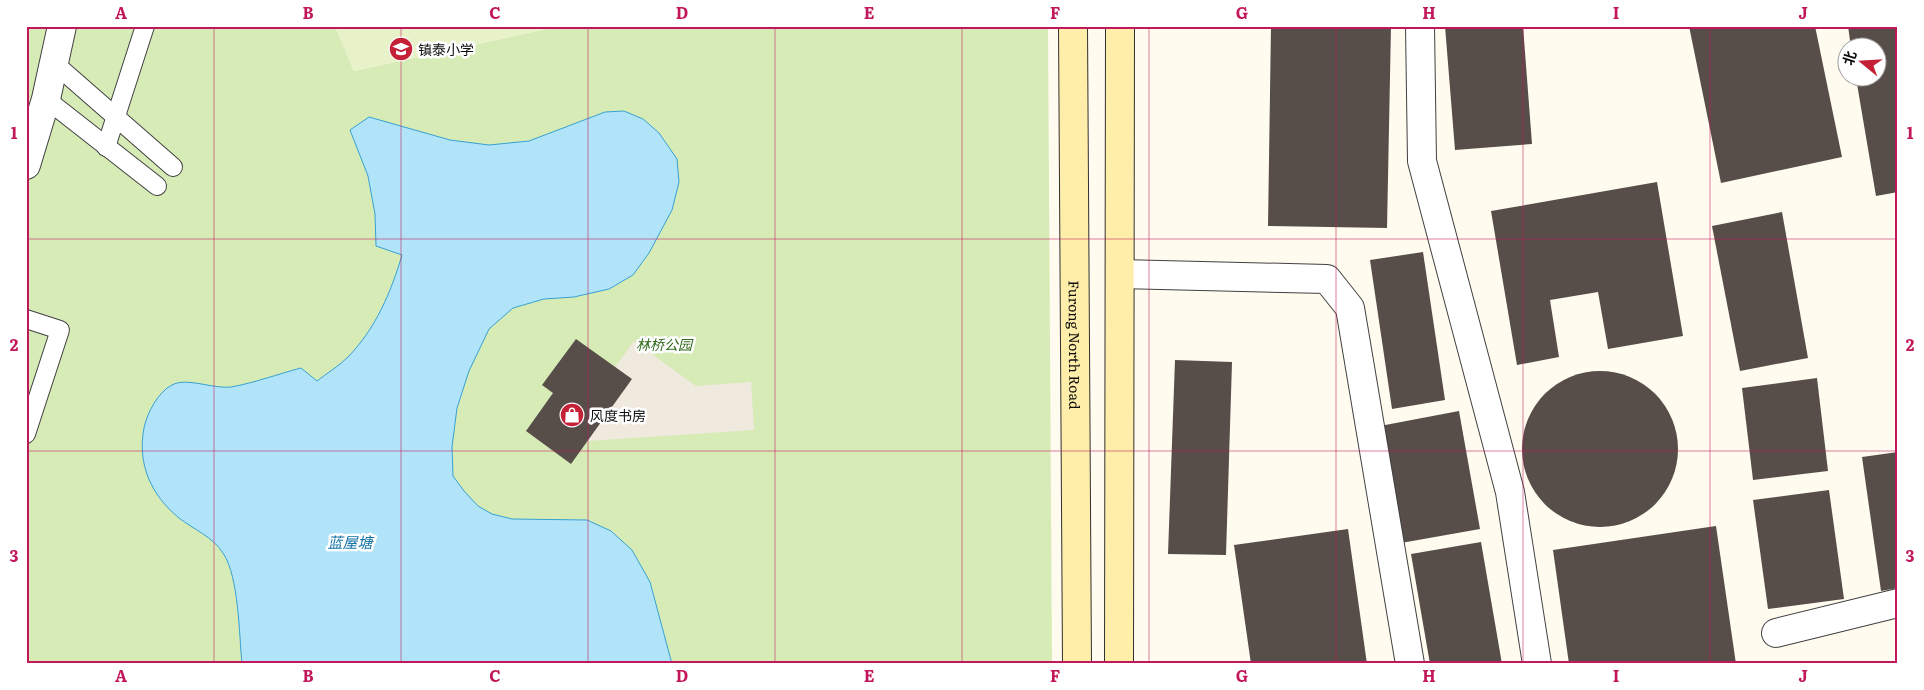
<svg xmlns="http://www.w3.org/2000/svg" width="1924" height="690" viewBox="0 0 1924 690" font-family="Literata,'Noto Sans SC',serif">
  <style>
    .green { fill: #d7ebb7 }
    .pitch { fill: #e7f2c9 }
    .plaza { fill: #f0e9de }
    .water { fill: #b2e4f9; stroke: #36a1d3 }
    .building { fill: #574e4a }
    .lines { fill: none; stroke-linecap: round; stroke-linejoin: round }
    .service-casing { stroke: #414141; stroke-width: 20 }
    .minor-casing { stroke: #414141; stroke-width: 30 }
    .secondary-casing { stroke: #303030; stroke-width: 30 }
    .service { stroke: #fff; stroke-width: 18 }
    .minor { stroke: #fff; stroke-width: 28 }
    .secondary { stroke: #fea; stroke-width: 28 }
    .grid { fill: none; stroke: #c2185b; stroke-width: 1; stroke-opacity: 0.55 }
    .labels { text-anchor: middle; dominant-baseline: central; stroke-width: 5; stroke-linejoin: round; paint-order: stroke }
    .poi-label { font-size: 14px; fill: #0e0e0e; stroke: #fff; text-anchor: start }
    .park-label { font-size: 14px; font-style: italic; fill: #32691b; stroke: #fff }
    .street-label { font-size: 14px; fill: #0e0e0e; stroke: #fff }
    .water-label { font-size: 15px; font-style: italic; fill: #1272a6; stroke: #fff }
    .neatline { fill: none; stroke: #c2185b; stroke-width: 2 }
    .grid-label { font-size: 16px; text-anchor: middle; font-weight: bold; fill: #c2185b }
  </style>
  <rect width="100%" height="100%" fill="#fffbef"/>
  <polygon class="green" points="26,26 335,26 354,71 560,26 1048,26 1052,664 26,664"/>
  <polygon class="pitch" points="335,26 560,26 354,71"/>
  <polygon class="plaza" points="634,341 696,386 751,382 754,430 587,441 631,379 615,367"/>
  <path class="water" d="M624,111L643,119L659,133L677,159L679,182L672,210L649,253L633,275L609,289L574,297L544,299L513,308L489,329L469,371L457,408L452,447L453,476L464,491L478,506L492,514L512,519L587,520L611,531L632,550L650,582L672,664H242C239,634 239,577 223,553C213,537 193,529 179,518C151,495 137,464 144,428C147,413 158,392 172,385C186,377 213,389 231,387C254,383 278,374 301,368L317,381C327,373 339,366 348,357C376,328 391,292 402,255L376,246L375,214L368,176L350,130L369,117L450,140L489,145L529,141L605,112Z"/>
  <g class="building">
    <polygon points="1271,26 1391,26 1387,228 1268,226"/>
    <polygon points="1445,26 1523,26 1532,144 1455,150"/>
    <polygon points="1689,26 1815,26 1842,157 1721,183"/>
    <polygon points="1848,26 1898,26 1898,192 1876,196 1856,78 1876,78 1876,48 1851,48"/>
    <polygon points="1657,182 1683,336 1608,349 1598,292 1550,300 1559,357 1517,365 1491,211"/>
    <polygon points="1782,212 1808,358 1740,371 1712,226"/>
    <polygon points="1423,252 1445,400 1392,409 1370,260"/>
    <polygon points="576,339 632,379 571,464 526,431 553,393 542,385"/>
    <polygon points="1175,360 1232,362 1226,555 1168,554"/>
    <circle cx="1600" cy="449" r="78"/>
    <polygon points="1817,378 1828,471 1753,480 1742,388"/>
    <polygon points="1459,411 1480,529 1401,543 1380,426"/>
    <polygon points="1898,452 1898,588 1881,591 1862,457"/>
    <polygon points="1829,490 1844,599 1768,609 1753,500"/>
    <polygon points="1716,526 1736,664 1569,664 1553,550"/>
    <polygon points="1348,529 1367,664 1251,664 1234,545"/>
    <polygon points="1481,542 1502,664 1430,664 1411,554"/>
  </g>
  <g class="lines">
    <g class="service-casing">
      <g id="service">
        <polyline points="54,63 173,167"/>
        <polyline points="46,99 157,186"/>
        <polyline points="106,147 145,26"/>
        <polyline points="26,319 60,330 26,434"/>
      </g>
    </g>
    <g class="minor-casing">
      <g id="minor">
        <polyline points="1420,26 1422,161 1510,492 1537,664"/>
        <polyline points="26,165 46,99 62,26"/>
        <polyline points="1120,274 1327,279 1350,308 1410,664"/>
        <polyline points="1776,633 1898,603"/>
      </g>
    </g>
    <g class="secondary-casing">
      <g id="secondary">
        <path id="s1" d="M1073,26L1077,664"/>
        <polyline points="1119,664 1120,26"/>
      </g>
    </g>
    <use href="#service" class="service"/>
    <use href="#minor" class="minor"/>
    <use href="#secondary" class="secondary"/>
  </g>
  <path class="grid" d="M214,26V664M401,26V664M588,26V664M775,26V664M962,26V664M1149,26V664M1336,26V664M1523,26V664M1710,26V664M26,239H1898M26,451H1898"/>
  <defs>
    <g id="school-disc" transform="scale(1.25)"><circle r="9.5" fill="#c42036" stroke="#fff"/><path d="M0-5L7-2L0 1L-7-2ZM-4 1L0 2.5L4 1V4Q0 6-4 4Z" fill="#fff"/></g>
    <g id="shop-disc" transform="scale(1.25)"><circle r="9.5" fill="#c42036" stroke="#fff"/><path d="M-5-2.5h2.3a2.7 3.5 0 0 1 5.4 0H5L5.5 6h-11ZM-1.5-2.5h3a1.5 2.3 0 0 0-3 0Z" fill="#fff"/></g>
  </defs>
  <g fill-rule="evenodd">
    <use href="#school-disc" x="401" y="49"/>
    <use href="#shop-disc" x="572" y="415"/>
  </g>
  <g class="labels">
    <g class="poi-label">
      <text x="418" y="49">镇泰小学</text>
      <text x="590" y="415">风度书房</text>
    </g>
    <g class="park-label">
      <text x="664" y="344">林桥公园</text>
    </g>
    <g class="street-label">
      <text stroke="none"><textPath href="#s1" startOffset="319">Furong North Road</textPath></text>
    </g>
    <g class="water-label">
      <text x="350" y="541">蓝屋塘</text>
    </g>
  </g>
  <rect width="1924" height="690" fill="none" stroke="#ffffff" stroke-width="55"/>
  <g transform="translate(1862 62) rotate(288)"><circle r="24" fill="#ffffff" stroke="#9f9f9f"/>
  <path d="M0-4L9 19L0 12L-9 19Z" fill="#c42036"/>
  <text y="-8" font-size="14" font-weight="bold" text-anchor="middle" fill="#0e0e0e">北</text>
  </g>
  <rect x="28" y="28" width="1868" height="634" class="neatline"/>
  <g class="grid-label">
    <text x="121" y="19">A</text>
    <text x="308" y="19">B</text>
    <text x="495" y="19">C</text>
    <text x="682" y="19">D</text>
    <text x="869" y="19">E</text>
    <text x="1055" y="19">F</text>
    <text x="1242" y="19">G</text>
    <text x="1429" y="19">H</text>
    <text x="1616" y="19">I</text>
    <text x="1803" y="19">J</text>
    <text x="14" y="139">1</text>
    <text x="1910" y="139">1</text>
    <text x="14" y="351">2</text>
    <text x="1910" y="351">2</text>
    <text x="14" y="562">3</text>
    <text x="1910" y="562">3</text>
    <text x="121" y="682">A</text>
    <text x="308" y="682">B</text>
    <text x="495" y="682">C</text>
    <text x="682" y="682">D</text>
    <text x="869" y="682">E</text>
    <text x="1055" y="682">F</text>
    <text x="1242" y="682">G</text>
    <text x="1429" y="682">H</text>
    <text x="1616" y="682">I</text>
    <text x="1803" y="682">J</text>
  </g>
</svg>
